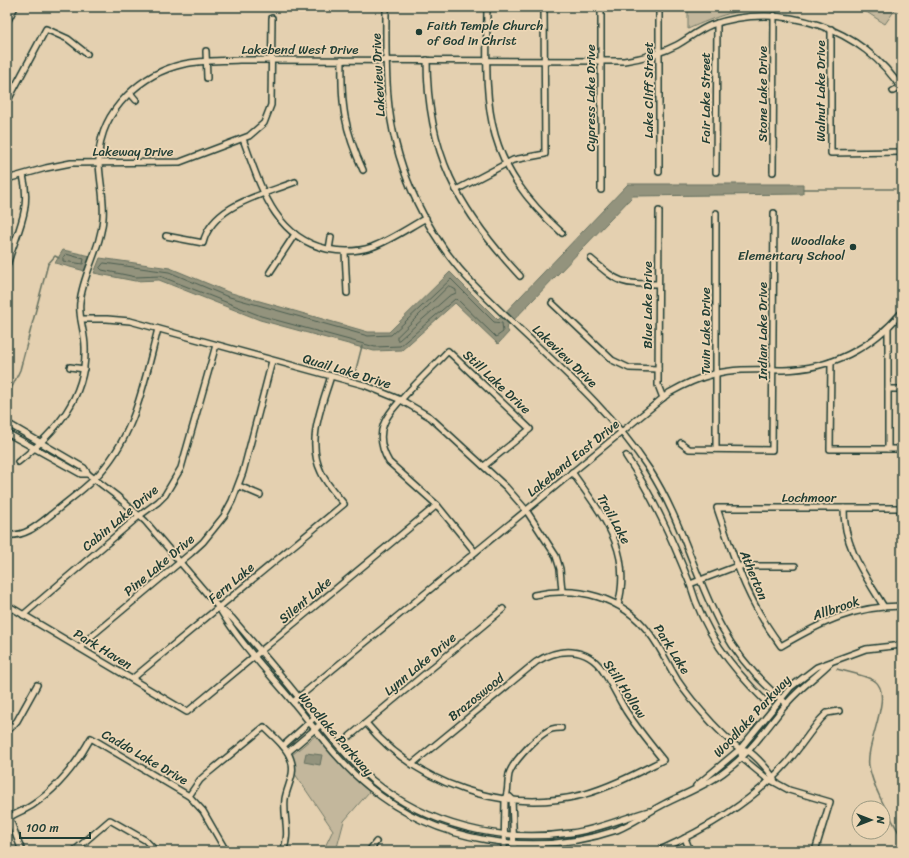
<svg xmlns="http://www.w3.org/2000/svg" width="909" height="858" viewBox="0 0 909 858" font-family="Sriracha,sans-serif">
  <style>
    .green { fill: #c3b79c; stroke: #717a68 }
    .water { fill: #93937d; stroke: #657160 }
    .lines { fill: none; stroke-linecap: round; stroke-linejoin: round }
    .shore { stroke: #4d5f51; stroke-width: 1 }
    .stream { stroke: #657160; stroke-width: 1.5 }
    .minor-casing { stroke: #1f3d34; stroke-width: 8 }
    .minor { stroke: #ecd6b5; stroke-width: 5 }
    .poi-dot { fill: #1f3d34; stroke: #ecd6b5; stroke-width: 1.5 }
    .labels { text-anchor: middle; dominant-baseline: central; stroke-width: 3.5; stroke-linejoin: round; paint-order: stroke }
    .poi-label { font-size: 13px; fill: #1f3d34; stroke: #ecd6b5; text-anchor: start }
    .street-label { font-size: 13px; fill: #1f3d34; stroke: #ecd6b5 }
  </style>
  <rect width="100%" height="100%" fill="#e4d0b0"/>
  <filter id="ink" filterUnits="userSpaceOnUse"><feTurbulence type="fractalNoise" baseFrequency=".025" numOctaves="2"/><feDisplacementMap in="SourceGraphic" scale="8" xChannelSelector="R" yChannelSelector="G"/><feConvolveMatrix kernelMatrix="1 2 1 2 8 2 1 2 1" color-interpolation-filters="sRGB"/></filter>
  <g filter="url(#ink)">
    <g class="green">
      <path d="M688,7H773V9C743,6 715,17 688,29Z"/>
      <polygon points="859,7 897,7 885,24"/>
      <polygon points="316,735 345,769 369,792 344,821 336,851 323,851 333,830 295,774 292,755"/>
    </g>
    <g class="water">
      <polygon points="628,184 803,184 803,194 633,196 506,328 509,332 498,344 455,303 402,350 374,351 260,320 159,280 135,281 94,273 100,258 170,268 228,292 368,332 389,332 450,272 498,320"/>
      <polygon points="63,250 91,256 85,271 55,263"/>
      <polygon points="306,753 322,755 320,765 304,762"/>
    </g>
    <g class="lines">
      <g class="shore">
        <polygon points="66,254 84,259 83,264 63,261 63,258"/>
        <polygon points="104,263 169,272 226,296 368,336 391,335 451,279 494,322 502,323 503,332 496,337 458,300 455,299 400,346 375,347 261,316 160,276 136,277 102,270 100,268"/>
        <polygon points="449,286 456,290 456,293 449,296 399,340 397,340 397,337"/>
      </g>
      <g class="stream">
        <polyline points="803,189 895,189"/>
        <polyline points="354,377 362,346"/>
        <polyline points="7,398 20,370 48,264 55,256 59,258"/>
        <path d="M837,669C848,672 865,675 875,681C894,695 865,744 869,766C874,791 890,816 902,838"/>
      </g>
      <g class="minor-casing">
        <g id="minor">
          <path d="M386,7C386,40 385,74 389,107C397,172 428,238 474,285C533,346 602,397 649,469C682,520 694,576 722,628C738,657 761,683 787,704"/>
          <path d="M487,7C486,107 481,160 562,233"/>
          <polyline points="7,22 15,7"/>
          <polyline points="831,29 831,153 902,152"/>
          <polyline points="206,51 207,78"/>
          <path d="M342,60C341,105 344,129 363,170"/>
          <path d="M427,60C427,153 458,209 520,276"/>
          <polyline points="893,91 902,86"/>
          <polyline points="130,93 136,100"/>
          <polyline points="7,102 46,29 68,39 87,54"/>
          <path d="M243,139C260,184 273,237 327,249C342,252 357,252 372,247C391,240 408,228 426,218"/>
          <polyline points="659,172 659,7"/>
          <polyline points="716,172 717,23"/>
          <polyline points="773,172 774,15"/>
          <polyline points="7,179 46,168 71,163 180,162 249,136 264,123 271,105 272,18"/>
          <polyline points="456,190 513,160 545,154 544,7"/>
          <polyline points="601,190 601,7"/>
          <polyline points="659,211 658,385 663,398"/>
          <path d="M166,236L203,243C212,205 262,195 295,182"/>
          <polyline points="329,249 331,237"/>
          <polyline points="345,252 347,293"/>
          <path d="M591,259C620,284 621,284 658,284"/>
          <path d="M7,266C16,232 32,212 23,175"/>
          <polyline points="270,272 295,234"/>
          <polyline points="552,303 612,360 629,368 658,369"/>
          <polyline points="81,319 107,319 130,321 364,385 401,400 430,417 506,487 526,510 556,556 560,569 562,591"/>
          <polyline points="888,328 888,449"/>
          <polyline points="831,362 830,449 902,449"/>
          <polyline points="70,367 84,369"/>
          <polyline points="888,389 902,389"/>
          <path d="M7,423L84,468L88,474L118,497L145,521L219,608C239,642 268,672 293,702C317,731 339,763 368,786C435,843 534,858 617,830C634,823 648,812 664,804C684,794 705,786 723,773C750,754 767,727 788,702C801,687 817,676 830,663"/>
          <polyline points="7,433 81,474 88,474"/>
          <polyline points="681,443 689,449 772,450 774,213"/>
          <polyline points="716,449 716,213"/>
          <path d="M626,456C653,496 672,539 690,584"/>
          <path d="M18,462C55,433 87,397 85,347C85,332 78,317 80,302C83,273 101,248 103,218C105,197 98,176 99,155C101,110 142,73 184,64C202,60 221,61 239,60L624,61C643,58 660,54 677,45C688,39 698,30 711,25C781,0 864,28 902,90"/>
          <path d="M572,472C602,515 633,550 618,605"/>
          <polyline points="239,486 260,495"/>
          <path d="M844,508C843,546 865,575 884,607"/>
          <polyline points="900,508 902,521"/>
          <path d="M902,508H717C735,561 747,601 781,646C822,622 854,606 902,606"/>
          <path d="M7,535C28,537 41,522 57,510C69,500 83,490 94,479C135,439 144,382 158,329"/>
          <path d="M475,552L437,505L389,462C370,429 389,413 411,389C423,376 436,364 448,351L530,429L484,466"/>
          <path d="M534,595C578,586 622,596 650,634C661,648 668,665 678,681C688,696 700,710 712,723C720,731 730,742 739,748C742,750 745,749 748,751C755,755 773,774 775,782"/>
          <polyline points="7,605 187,712 437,505"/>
          <path d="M222,610L232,618C255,645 278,671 300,699C323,727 345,756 372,780C427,826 501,843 571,833C598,830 623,818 649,811"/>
          <polyline points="23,615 139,516 158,502 165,495 181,468 216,345"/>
          <polyline points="80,648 88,639 191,553 203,542 224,516 232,501 243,472 272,361"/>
          <path d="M132,679L344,504C336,494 326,484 321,472C306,441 322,406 331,376"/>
          <path d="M765,701C730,666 704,632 690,584L737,566H795"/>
          <path d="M293,702L669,393C683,385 698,378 714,374C737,368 760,370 783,370C831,369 872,348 902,312"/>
          <path d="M366,723C417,785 504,814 582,795C611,787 637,773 663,760C650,744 637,728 626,711C618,698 612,684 603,671C587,646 558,648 536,662L412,764"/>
          <polyline points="7,732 17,721 37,685"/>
          <polyline points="350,736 503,609"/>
          <polyline points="283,746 315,717"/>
          <polyline points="740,749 742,758 765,777 789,790 830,802 815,851"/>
          <polyline points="288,752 321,724"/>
          <polyline points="696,786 740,749 791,687 817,667 866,649 902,645"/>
          <path d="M189,796L200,780L208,773L264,727C273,736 287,747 291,760C296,774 287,786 285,799C283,818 291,833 283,851"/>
          <polyline points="510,797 512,799 514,851"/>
          <polyline points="7,812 22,851"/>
          <path d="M7,819C15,813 26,810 34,804C59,787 76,765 91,738L189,796L203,811L226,851"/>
          <polyline points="685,838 690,851"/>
          <polyline points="74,851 110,820 145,840 156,851"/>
          <polyline points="369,851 376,842"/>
          <path d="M504,851L505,799C509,791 507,783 509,774C513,761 540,733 552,729C555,728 558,728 561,728"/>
          <path d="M658,851C706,829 751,803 787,763C799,749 809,733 821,719L827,713L839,711"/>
        </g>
      </g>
      <use href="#minor" class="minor"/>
    </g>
  </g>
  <g class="poi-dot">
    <circle cx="419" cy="32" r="4"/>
    <circle cx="853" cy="247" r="4"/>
  </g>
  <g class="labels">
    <g class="poi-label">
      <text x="427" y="25">Faith Temple Church<tspan x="427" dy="15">of God in Christ</tspan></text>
      <text x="845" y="240" text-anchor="end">Woodlake<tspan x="845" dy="15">Elementary School</tspan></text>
    </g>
    <g class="street-label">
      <text x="300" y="49">Lakebend West Drive</text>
      <text transform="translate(378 75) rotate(-93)">Lakeview Drive</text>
      <text transform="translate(648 90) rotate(-90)">Lake Cliff Street</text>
      <text transform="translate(820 91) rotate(-90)">Walnut Lake Drive</text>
      <text transform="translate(762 94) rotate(-90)">Stone Lake Drive</text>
      <text transform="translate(590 98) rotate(-90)">Cypress Lake Drive</text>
      <text transform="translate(705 98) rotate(-90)">Fair Lake Street</text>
      <text x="133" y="151">Lakeway Drive</text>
      <text transform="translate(647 305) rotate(-90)">Blue Lake Drive</text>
      <text transform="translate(705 331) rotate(-90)">Twin Lake Drive</text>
      <text transform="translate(762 331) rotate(-90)">Indian Lake Drive</text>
      <text transform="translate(565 356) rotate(44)">Lakeview Drive</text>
      <text transform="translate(347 371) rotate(17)">Quail Lake Drive</text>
      <text transform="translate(497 382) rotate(43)">Still Lake Drive</text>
      <text transform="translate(573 458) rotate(-39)">Lakebend East Drive</text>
      <text x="809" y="497">Lochmoor</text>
      <text transform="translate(120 518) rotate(-40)">Cabin Lake Drive</text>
      <text transform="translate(614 519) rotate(61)">Trail Lake</text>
      <text transform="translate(159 565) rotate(-40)">Pine Lake Drive</text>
      <text transform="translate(754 575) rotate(67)">Atherton</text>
      <text transform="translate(231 583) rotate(-40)">Fern Lake</text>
      <text transform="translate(305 600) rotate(-40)">Silent Lake</text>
      <text transform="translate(836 608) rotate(-19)">Allbrook</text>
      <text transform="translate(103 649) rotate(31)">Park Haven</text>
      <text transform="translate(672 649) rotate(58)">Park Lake</text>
      <text transform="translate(420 664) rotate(-40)">Lynn Lake Drive</text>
      <text transform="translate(625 689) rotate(57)">Still Hollow</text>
      <text transform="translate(476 697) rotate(-39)">Brazoswood</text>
      <text transform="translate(752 716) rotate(-47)">Woodlake Parkway</text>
      <text transform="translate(336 734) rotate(49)">Woodlake Parkway</text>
      <text transform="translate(145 757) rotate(30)">Caddo Lake Drive</text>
    </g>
  </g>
  <rect width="909" height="858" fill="none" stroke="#ecd6b5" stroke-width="24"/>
  <rect x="12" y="12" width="885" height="834" fill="none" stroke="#1f3d34" stroke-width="1.5" filter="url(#ink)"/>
  <g transform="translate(871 820) rotate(90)"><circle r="19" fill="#ecd6b5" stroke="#9a9981"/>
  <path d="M0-3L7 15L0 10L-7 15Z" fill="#1f3d34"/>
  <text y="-6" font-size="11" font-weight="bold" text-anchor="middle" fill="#1f3d34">N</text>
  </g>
  <path d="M20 832v6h70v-6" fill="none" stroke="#1f3d34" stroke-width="2"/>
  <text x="26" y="832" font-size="12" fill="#1f3d34" stroke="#ecd6b5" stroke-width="3" paint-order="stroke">100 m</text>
</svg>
